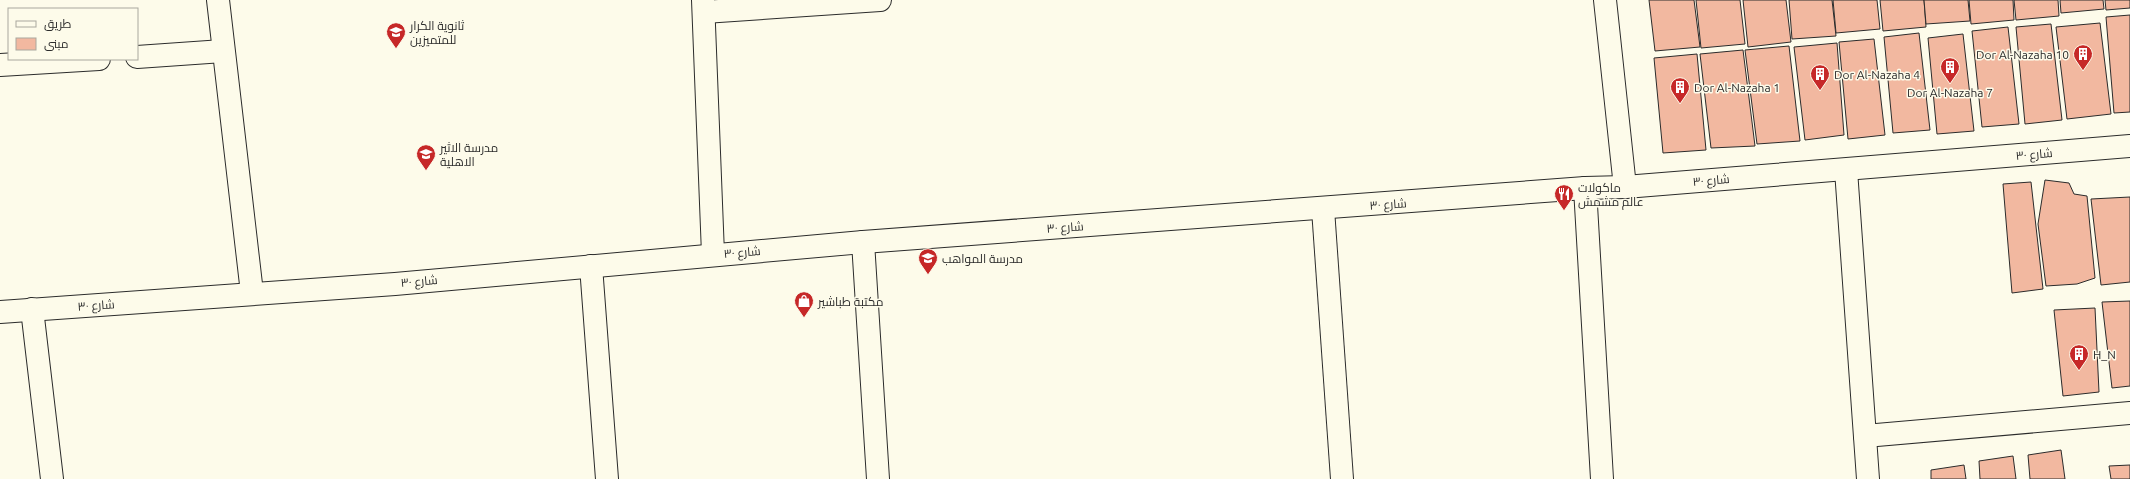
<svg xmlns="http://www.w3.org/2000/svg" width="2130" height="479" viewBox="0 0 2130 479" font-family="Ubuntu,Cairo,sans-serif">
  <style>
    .building { fill: #f2b8a0; stroke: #2b2b2b }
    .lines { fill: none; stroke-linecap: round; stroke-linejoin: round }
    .minor-casing { stroke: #2b2b2b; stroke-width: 24 }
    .minor { stroke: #fdfbea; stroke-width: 22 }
    .labels { text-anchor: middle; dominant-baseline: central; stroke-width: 3; stroke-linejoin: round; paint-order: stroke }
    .poi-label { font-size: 12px; fill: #2b2b2b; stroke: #fdfbea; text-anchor: start }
    .street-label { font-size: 12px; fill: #2b2b2b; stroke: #fdfbea }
  </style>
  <rect width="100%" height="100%" fill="#fdfbea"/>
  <g class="building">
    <polygon points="1649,0 1694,0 1700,47 1655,51"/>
    <polygon points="1696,0 1740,0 1745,44 1701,48"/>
    <polygon points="1743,0 1786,0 1791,42 1748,47"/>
    <polygon points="1789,0 1832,0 1836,36 1792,39"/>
    <polygon points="1833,0 1877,0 1880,29 1836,33"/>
    <polygon points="1880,0 1924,0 1926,27 1883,31"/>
    <polygon points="1924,0 1968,0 1970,21 1926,24"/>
    <polygon points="1969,0 2013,0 2014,20 1971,24"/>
    <polygon points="2014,0 2058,0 2059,16 2016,20"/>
    <polygon points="2060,0 2103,0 2104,9 2061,13"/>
    <polygon points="2105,0 2130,0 2130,8 2106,10"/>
    <polygon points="2130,15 2130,112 2114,113 2106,17"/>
    <polygon points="2100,23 2111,114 2067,119 2056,27"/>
    <polygon points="2051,24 2062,120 2025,124 2016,27"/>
    <polygon points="2008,27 2019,124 1982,127 1972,31"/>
    <polygon points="1919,33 1930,130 1893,133 1884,37"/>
    <polygon points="1963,34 1974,131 1937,134 1928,38"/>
    <polygon points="1874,39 1885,135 1848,139 1839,42"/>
    <polygon points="1837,43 1844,135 1805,140 1794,47"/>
    <polygon points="1789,46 1800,141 1757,144 1745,50"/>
    <polygon points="1743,50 1755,146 1711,148 1700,54"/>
    <polygon points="1697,54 1706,150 1663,153 1654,58"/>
    <polygon points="2045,180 2069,183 2074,194 2087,196 2095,278 2077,284 2046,286 2038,224"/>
    <polygon points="2031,182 2043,289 2012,293 2003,184"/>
    <polygon points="2130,197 2130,282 2101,285 2091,199"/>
    <polygon points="2130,301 2130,386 2112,388 2102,302"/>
    <polygon points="2095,308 2099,392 2063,396 2054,310"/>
    <polygon points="2061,450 2065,479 2030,479 2028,455"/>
    <polygon points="2013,456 2016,479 1980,479 1979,461"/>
    <polygon points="1964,465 1966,479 1931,479 1931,470"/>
    <polygon points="2130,465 2130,479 2111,479 2109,466"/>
  </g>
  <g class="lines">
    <g class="minor-casing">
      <g id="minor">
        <polyline points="218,0 252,293"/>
        <polyline points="703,0 713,254"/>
        <polyline points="1605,0 1625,187"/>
        <polyline points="704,12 880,0"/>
        <polyline points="137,57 223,51"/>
        <polyline points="0,65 99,59"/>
        <polyline points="1846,170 1868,479"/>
        <polyline points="1585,188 1602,479"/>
        <polyline points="1323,209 1342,479"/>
        <polyline points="863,242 878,479"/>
        <polyline points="591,266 607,479"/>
        <polyline points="32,309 52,479"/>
        <polyline points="0,312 395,284 863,242 1585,188 1625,187 2130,146"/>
        <polyline points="1865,436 2130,413"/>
      </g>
    </g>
    <use href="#minor" class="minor"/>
  </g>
  <defs>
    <g id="school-pin" transform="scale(1)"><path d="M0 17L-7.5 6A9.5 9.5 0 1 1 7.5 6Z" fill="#c62828" stroke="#fdfbea"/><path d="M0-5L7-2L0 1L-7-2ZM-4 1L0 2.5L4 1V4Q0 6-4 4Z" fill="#fff"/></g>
    <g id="building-pin" transform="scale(1)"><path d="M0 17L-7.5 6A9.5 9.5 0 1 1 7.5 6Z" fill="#c62828" stroke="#fdfbea"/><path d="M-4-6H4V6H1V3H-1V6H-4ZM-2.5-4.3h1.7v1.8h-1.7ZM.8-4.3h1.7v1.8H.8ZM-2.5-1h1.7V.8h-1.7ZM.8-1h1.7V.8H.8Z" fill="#fff"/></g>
    <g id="restaurant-pin" transform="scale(1)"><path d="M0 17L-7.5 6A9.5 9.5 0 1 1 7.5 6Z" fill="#c62828" stroke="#fdfbea"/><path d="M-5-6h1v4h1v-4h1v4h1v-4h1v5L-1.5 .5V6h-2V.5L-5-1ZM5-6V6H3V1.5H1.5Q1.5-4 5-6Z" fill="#fff"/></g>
    <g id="shop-pin" transform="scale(1)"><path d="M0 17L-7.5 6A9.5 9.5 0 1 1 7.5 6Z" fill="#c62828" stroke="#fdfbea"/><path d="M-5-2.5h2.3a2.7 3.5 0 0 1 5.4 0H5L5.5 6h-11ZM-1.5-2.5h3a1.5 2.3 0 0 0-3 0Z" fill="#fff"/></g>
  </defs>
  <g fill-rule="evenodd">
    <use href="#school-pin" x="396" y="32"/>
    <use href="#building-pin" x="2083" y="54"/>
    <use href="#building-pin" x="1950" y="67"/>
    <use href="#building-pin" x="1820" y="74"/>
    <use href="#building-pin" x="1680" y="87"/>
    <use href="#school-pin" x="426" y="154"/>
    <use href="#restaurant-pin" x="1564" y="194"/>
    <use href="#school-pin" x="928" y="258"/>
    <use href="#shop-pin" x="804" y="301"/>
    <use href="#building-pin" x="2079" y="354"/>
  </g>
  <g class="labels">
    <g class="poi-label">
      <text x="410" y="25">ثانوية الكرار<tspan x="410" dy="14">للمتميزين</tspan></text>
      <text x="2069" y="54" text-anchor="end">Dor Al-Nazaha 10</text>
      <text x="1834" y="74">Dor Al-Nazaha 4</text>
      <text x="1694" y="87">Dor Al-Nazaha 1</text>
      <text x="1950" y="92" text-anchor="middle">Dor Al-Nazaha 7</text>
      <text x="440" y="147">مدرسة الاثير<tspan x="440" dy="14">الاهلية</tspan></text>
      <text x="1578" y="187">ماكولات<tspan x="1578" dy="14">عالم مشمش</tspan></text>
      <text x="942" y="258">مدرسة المواهب</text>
      <text x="818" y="301">مكتبة طباشير</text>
      <text x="2093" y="354">H_N</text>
    </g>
    <g class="street-label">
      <text transform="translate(2034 154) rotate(-5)">شارع ٣٠</text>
      <text transform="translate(1711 180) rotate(-5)">شارع ٣٠</text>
      <text transform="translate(1388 204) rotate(-4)">شارع ٣٠</text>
      <text transform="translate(1065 227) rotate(-4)">شارع ٣٠</text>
      <text transform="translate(742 252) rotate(-5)">شارع ٣٠</text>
      <text transform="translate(419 281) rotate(-5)">شارع ٣٠</text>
      <text transform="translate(96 305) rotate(-4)">شارع ٣٠</text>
    </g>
  </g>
  <rect x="8" y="8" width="130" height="52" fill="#fdfbea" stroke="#a9a89e"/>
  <rect x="16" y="21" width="20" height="6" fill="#fdfbea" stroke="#a9a89e"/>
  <text x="44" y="28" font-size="12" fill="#2b2b2b">طريق</text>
  <rect x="16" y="38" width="20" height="12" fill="#f2b8a0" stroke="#a9a89e"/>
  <text x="44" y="48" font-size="12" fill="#2b2b2b">مبنى</text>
</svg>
